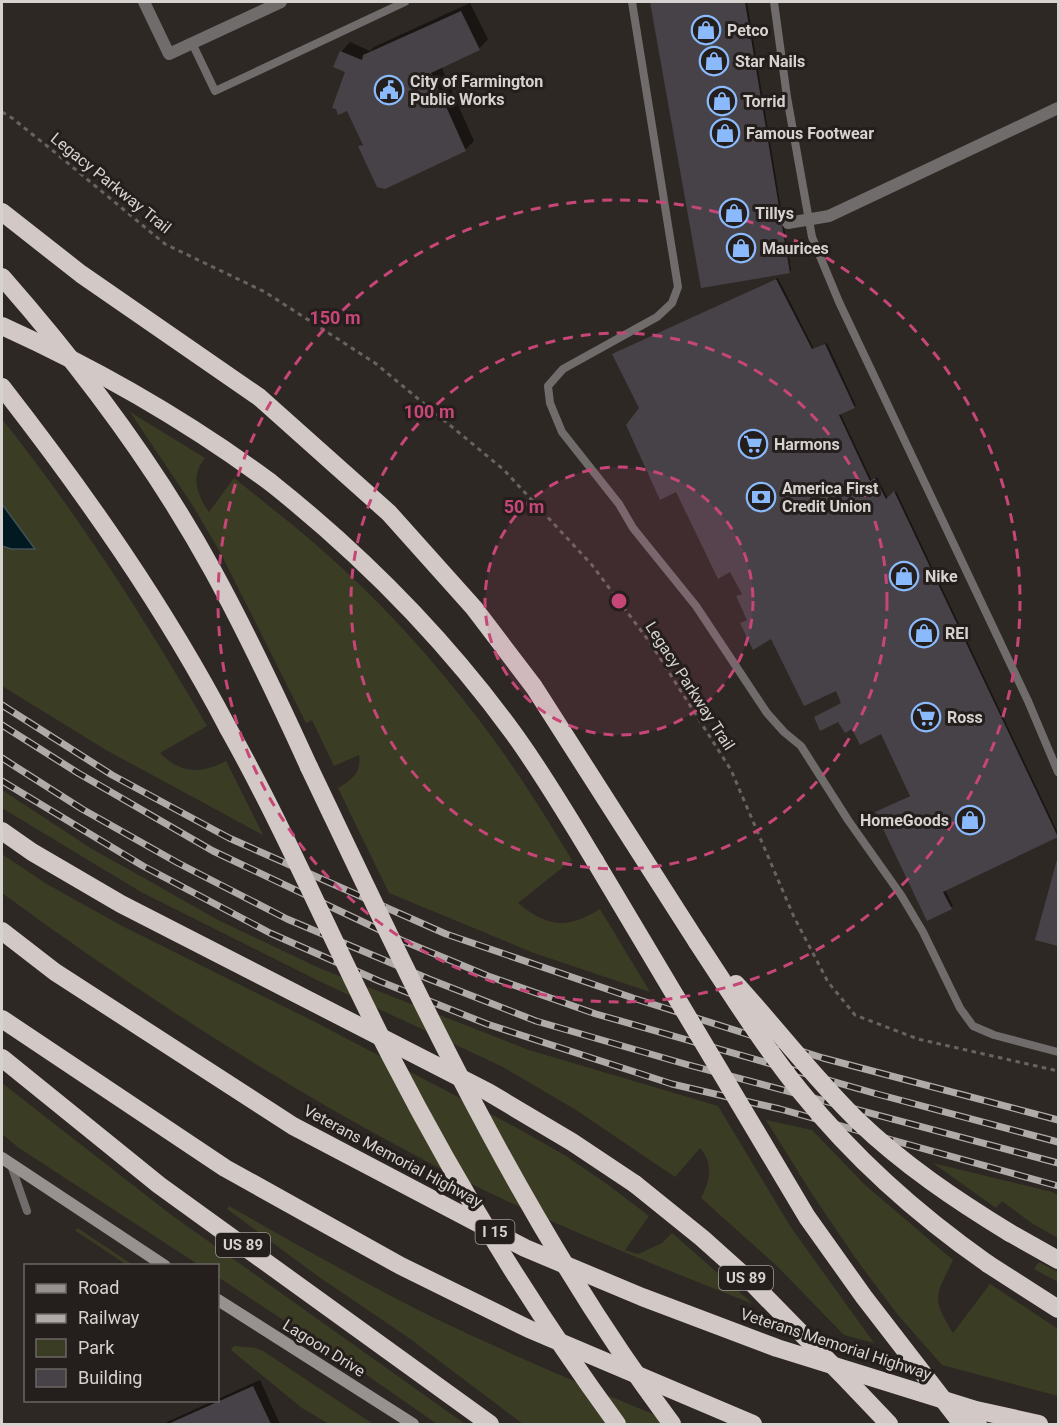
<svg xmlns="http://www.w3.org/2000/svg" width="1060" height="1426" viewBox="0 0 1060 1426" font-family="Roboto,sans-serif">
  <style>
    .green { fill: #3b3c24 }
    .water { fill: #011a21; stroke: #415156; stroke-width: 1.5 }
    .shadow { fill: #0007 }
    .building { fill: #474247 }
    .lines { fill: none; stroke-linecap: round; stroke-linejoin: round }
    .path { stroke: #686360; stroke-width: 3; stroke-dasharray: 4.5 4.5; stroke-linecap: butt }
    .lane { stroke: #706c6b; stroke-width: 8 }
    .street { stroke: #706c6b; stroke-width: 12 }
    .secondary { stroke: #979290; stroke-width: 12 }
    .highway { stroke: #d2c9c6; stroke-width: 18 }
    .rail-casing { stroke: #b0aba9; stroke-width: 7 }
    .rail { stroke: #241e1c; stroke-width: 4.5; stroke-dasharray: 14; stroke-linecap: butt }
    .highway-bridge { stroke: #d2c9c6; stroke-width: 18 }
    .ring { fill: none; stroke: #c74678; stroke-width: 3; stroke-dasharray: 10 8 }
    .labels { text-anchor: middle; dominant-baseline: central; stroke-width: 6; stroke-linejoin: round; paint-order: stroke }
    .shield { fill: #241e1c; stroke: #a19c9a; stroke-width: 1.5 }
    .shield-label { font-size: 15px; font-weight: bold; fill: #d6d2d0 }
    .poi-label { font-size: 16px; font-weight: bold; fill: #d6d2d0; stroke: #241e1c; text-anchor: start }
    .street-label { font-size: 16px; fill: #d6d2d0; stroke: #241e1c }
    .centre { fill: #c74678; stroke: #241e1c; stroke-width: 3 }
    .ring-label { font-size: 18px; text-anchor: middle; font-weight: bold; fill: #c74678; stroke: #241e1c; stroke-width: 6; stroke-linejoin: round; paint-order: stroke }
  </style>
  <rect width="100%" height="100%" fill="#2e2825"/>
  <g class="green">
    <path d="M130,412L205,458C190,476 197,495 209,512L234,478C271,508 308,536 342,568C392,614 438,666 479,720C513,764 543,812 572,860L518,903C548,928 568,929 600,909L650,992L534,953L389,893L338,788C351,780 362,773 359,755L334,766L312,720L306,723L220,552L193,506Z"/>
    <path d="M2,419C80,517 144,618 207,726L160,753C181,774 201,774 226,761L263,835L106,750L2,686Z"/>
    <path d="M2,790L92,849L160,887L216,919L319,968L529,1050L718,1106L790,1226L874,1343L844,1335L777,1266L701,1198C710,1181 714,1164 700,1148L675,1177L576,1110L503,1067L319,981L141,892L2,808Z"/>
    <path d="M2,854L45,883L122,926L315,1022L517,1128L566,1156L607,1184L649,1216L625,1250L638,1254L662,1243L672,1233L753,1304C642,1260 530,1216 424,1160C276,1082 136,991 2,893Z"/>
    <polygon points="2,1083 170,1214 465,1424 437,1424 361,1371 218,1277 218,1266 199,1265 19,1148 2,1134"/>
    <path d="M766,1120L812,1130L865,1185L953,1260C935,1297 931,1297 953,1333L990,1284L1058,1329V1396L942,1365L898,1315L859,1263L814,1197Z"/>
    <polygon points="933,1163 1052,1192 1058,1195 1058,1238 1033,1224 1002,1201 996,1208"/>
    <path d="M229,1206C296,1244 362,1282 430,1316C511,1355 594,1390 677,1424H523L409,1338L319,1277L227,1209Z"/>
    <polygon points="77,1228 79,1229 133,1265 127,1265 76,1231"/>
    <polygon points="1039,1262 1058,1272 1058,1282 1034,1269"/>
    <polygon points="234,1346 256,1348 263,1351 373,1424 329,1424 302,1408 231,1350"/>
  </g>
  <polygon class="water" points="2,504 35,549 11,549 2,546"/>
  <g class="shadow">
    <polygon points="652,2 747,2 791,270 790,272 702,286"/>
    <polygon points="470,3 488,39 479,49 441,66 474,141 465,150 360,147 364,143 341,52 350,42 370,51 374,47"/>
    <polygon points="778,278 814,349 827,343 856,406 840,413 872,481 877,477 888,499 896,491 1058,833 1057,836 945,890 953,906 927,919 879,811 911,795 882,732 843,703 837,689 749,619 738,596 743,593 641,408 614,354"/>
    <polygon points="1058,859 1058,945 1036,938"/>
    <polygon points="260,1380 280,1424 165,1424 167,1422"/>
  </g>
  <g class="building">
    <polygon points="650,2 745,2 790,273 701,288"/>
    <polygon points="461,11 480,50 431,73 466,151 385,189 377,187 358,146 363,145 347,111 338,115 336,109 332,108 345,72 333,67 340,51 362,60 363,55"/>
    <polygon points="776,279 812,349 825,344 855,408 839,415 870,481 875,478 886,499 894,491 1058,837 943,892 952,909 927,921 875,812 910,796 881,734 860,745 852,729 845,733 838,722 820,731 814,717 841,703 836,691 804,706 771,639 753,650 740,623 747,620 736,596 742,594 730,572 718,579 676,492 660,500 626,425 639,408 612,354"/>
    <polygon points="1058,856 1058,946 1035,940"/>
    <polygon points="253,1386 271,1424 168,1424"/>
  </g>
  <g class="lines">
    <polyline class="path" points="2,112 12,118 52,150 165,244 265,292 375,363 504,470 592,565 651,644 731,770 794,917 828,982 855,1015 918,1039 1058,1071"/>
    <g class="lane">
      <polyline points="632,2 678,287 672,303 657,317 563,369 548,386 550,403 562,432 619,504 633,528 696,606 767,713 784,732 801,746 848,820 901,895 923,932 960,1008 973,1026 994,1035 1058,1052"/>
      <polyline points="774,2 787,97 812,237 839,302 1028,701 1058,772"/>
      <polyline points="192,43 215,91 405,2"/>
      <polyline points="11,1165 27,1211"/>
    </g>
    <g class="street">
      <polyline points="144,2 169,54 281,2"/>
      <polyline points="788,223 829,216 1058,108"/>
    </g>
    <g class="secondary">
      <polyline points="2,1158 165,1266"/>
      <polyline points="218,1300 413,1424"/>
    </g>
    <g class="highway">
      <polyline points="2,212 81,274 259,397 389,513 474,608 534,687 697,942"/>
      <path d="M2,277C82,368 155,465 213,571C248,635 279,701 309,767"/>
      <path d="M2,387C86,495 164,606 228,728"/>
      <path d="M270,482C362,555 445,639 514,734C543,774 569,818 595,861"/>
      <polyline points="2,831 32,852 121,904 488,1092 572,1142 635,1184"/>
      <polyline points="2,931 55,972 293,1126 525,1248 642,1297 777,1348 976,1410 1039,1424"/>
      <polyline points="2,1019 225,1168 401,1266 529,1329 753,1424"/>
      <polyline points="2,1058 159,1185 490,1424"/>
      <polyline points="1010,1233 1058,1260"/>
      <polyline points="988,1264 1058,1309"/>
      <polyline points="849,1382 889,1424"/>
    </g>
    <g class="rail-casing">
      <g id="rail">
        <polyline points="2,705 112,775 229,838 446,934 633,998 823,1058 1058,1120"/>
        <polyline points="2,725 78,773 213,851 401,940 488,976 596,1014 877,1094 1058,1142"/>
        <polyline points="2,758 82,809 178,863 287,919 429,979 536,1021 685,1064 1058,1163"/>
        <polyline points="2,781 143,866 270,933 379,981 487,1024 672,1084 780,1109 1058,1186"/>
      </g>
    </g>
    <use href="#rail" class="rail"/>
    <g class="highway-bridge">
      <path d="M2,326C97,369 186,420 270,482"/>
      <path d="M228,728C288,835 335,948 391,1057C457,1185 532,1308 617,1424"/>
      <path d="M309,767C417,993 521,1222 672,1424"/>
      <polyline points="595,861 807,1217 864,1297 962,1424"/>
      <path d="M697,942C730,992 763,1045 801,1092C854,1158 918,1215 988,1264"/>
      <path d="M736,984C777,1029 814,1078 858,1121C904,1165 956,1200 1010,1233"/>
      <polyline points="635,1184 702,1238 750,1281 849,1382"/>
      <polyline points="956,1405 978,1424"/>
    </g>
  </g>
  <circle cx="619" cy="601" r="134" fill="#c74678" fill-opacity=".12"/>
  <g class="ring">
    <circle cx="619" cy="601" r="134"/>
    <circle cx="619" cy="601" r="268"/>
    <circle cx="619" cy="601" r="401"/>
  </g>
  <defs>
    <g id="shop-ring" transform="scale(1.5)"><circle r="9.5" fill="#241e1c" stroke="#8abafc" stroke-width="1.5"/><path d="M-5-2.5h2.3a2.7 3.5 0 0 1 5.4 0H5L5.5 6h-11ZM-1.5-2.5h3a1.5 2.3 0 0 0-3 0Z" fill="#8abafc"/></g>
    <g id="civic-ring" transform="scale(1.5)"><circle r="9.5" fill="#241e1c" stroke="#8abafc" stroke-width="1.5"/><path d="M-.6-6.5H3V-4.5H.6V-3L4-1V1h2V6H-6V1h2V-1L-.6-3ZM-1.2 2.5V6h2.4V2.5Z" fill="#8abafc"/></g>
    <g id="supermarket-ring" transform="scale(1.5)"><circle r="9.5" fill="#241e1c" stroke="#8abafc" stroke-width="1.5"/><path d="M-6-5.5h2.5l.6 2H6L4.5 2H-2.5L-4.4-4H-6ZM-1.5 3.2a1.3 1.3 0 1 0 .1 0ZM3 3.2a1.3 1.3 0 1 0 .1 0Z" fill="#8abafc"/></g>
    <g id="bank-ring" transform="scale(1.5)"><circle r="9.5" fill="#241e1c" stroke="#8abafc" stroke-width="1.5"/><path d="M-6-4H6V4H-6ZM0-2.3a2.3 2.3 0 1 0 0 4.6a2.3 2.3 0 1 0 0-4.6Z" fill="#8abafc"/></g>
  </defs>
  <g fill-rule="evenodd">
    <use href="#shop-ring" x="706" y="30"/>
    <use href="#shop-ring" x="714" y="61"/>
    <use href="#civic-ring" x="389" y="90"/>
    <use href="#shop-ring" x="722" y="101"/>
    <use href="#shop-ring" x="725" y="133"/>
    <use href="#shop-ring" x="734" y="213"/>
    <use href="#shop-ring" x="741" y="248"/>
    <use href="#supermarket-ring" x="753" y="444"/>
    <use href="#bank-ring" x="761" y="497"/>
    <use href="#shop-ring" x="904" y="576"/>
    <use href="#shop-ring" x="924" y="633"/>
    <use href="#supermarket-ring" x="926" y="717"/>
    <use href="#shop-ring" x="970" y="820"/>
  </g>
  <g class="labels">
    <g class="shield">
      <rect x="475.5" y="1220" width="39" height="24" rx="4.5"/>
      <rect x="216" y="1233" width="54" height="24" rx="4.5"/>
      <rect x="719" y="1266" width="54" height="24" rx="4.5"/>
    </g>
    <g class="shield-label">
      <text x="495" y="1232">I 15</text>
      <text x="243" y="1245">US 89</text>
      <text x="746" y="1278">US 89</text>
    </g>
    <g class="poi-label">
      <text x="727" y="30">Petco</text>
      <text x="735" y="61">Star Nails</text>
      <text x="410" y="81">City of Farmington<tspan x="410" dy="18">Public Works</tspan></text>
      <text x="743" y="101">Torrid</text>
      <text x="746" y="133">Famous Footwear</text>
      <text x="755" y="213">Tillys</text>
      <text x="762" y="248">Maurices</text>
      <text x="774" y="444">Harmons</text>
      <text x="782" y="488">America First<tspan x="782" dy="18">Credit Union</tspan></text>
      <text x="925" y="576">Nike</text>
      <text x="945" y="633">REI</text>
      <text x="947" y="717">Ross</text>
      <text x="949" y="820" text-anchor="end">HomeGoods</text>
    </g>
    <g class="street-label">
      <text transform="translate(111 183) rotate(39)">Legacy Parkway Trail</text>
      <text transform="translate(690 686) rotate(57)">Legacy Parkway Trail</text>
      <text transform="translate(393 1156) rotate(28)">Veterans Memorial Highway</text>
      <text transform="translate(836 1344) rotate(18)">Veterans Memorial Highway</text>
      <text transform="translate(324 1348) rotate(32)">Lagoon Drive</text>
    </g>
  </g>
  <circle cx="619" cy="601" r="9" class="centre"/>
  <g class="ring-label">
    <text x="335" y="324">150 m</text>
    <text x="429" y="418">100 m</text>
    <text x="524" y="513">50 m</text>
  </g>
  <rect width="1060" height="1426" fill="none" stroke="#d6d2d0" stroke-width="6"/>
  <rect x="24" y="1264" width="195" height="138" fill="#241e1c" stroke="#6b6664" stroke-width="1.5"/>
  <rect x="36" y="1284" width="30" height="9" fill="#979290" stroke="#6b6664" stroke-width="1.5"/>
  <text x="78" y="1294" font-size="18" fill="#d6d2d0">Road</text>
  <rect x="36" y="1314" width="30" height="9" fill="#b0aba9" stroke="#6b6664" stroke-width="1.5"/>
  <text x="78" y="1324" font-size="18" fill="#d6d2d0">Railway</text>
  <rect x="36" y="1339" width="30" height="18" fill="#3b3c24" stroke="#6b6664" stroke-width="1.5"/>
  <text x="78" y="1354" font-size="18" fill="#d6d2d0">Park</text>
  <rect x="36" y="1369" width="30" height="18" fill="#474247" stroke="#6b6664" stroke-width="1.5"/>
  <text x="78" y="1384" font-size="18" fill="#d6d2d0">Building</text>
</svg>
